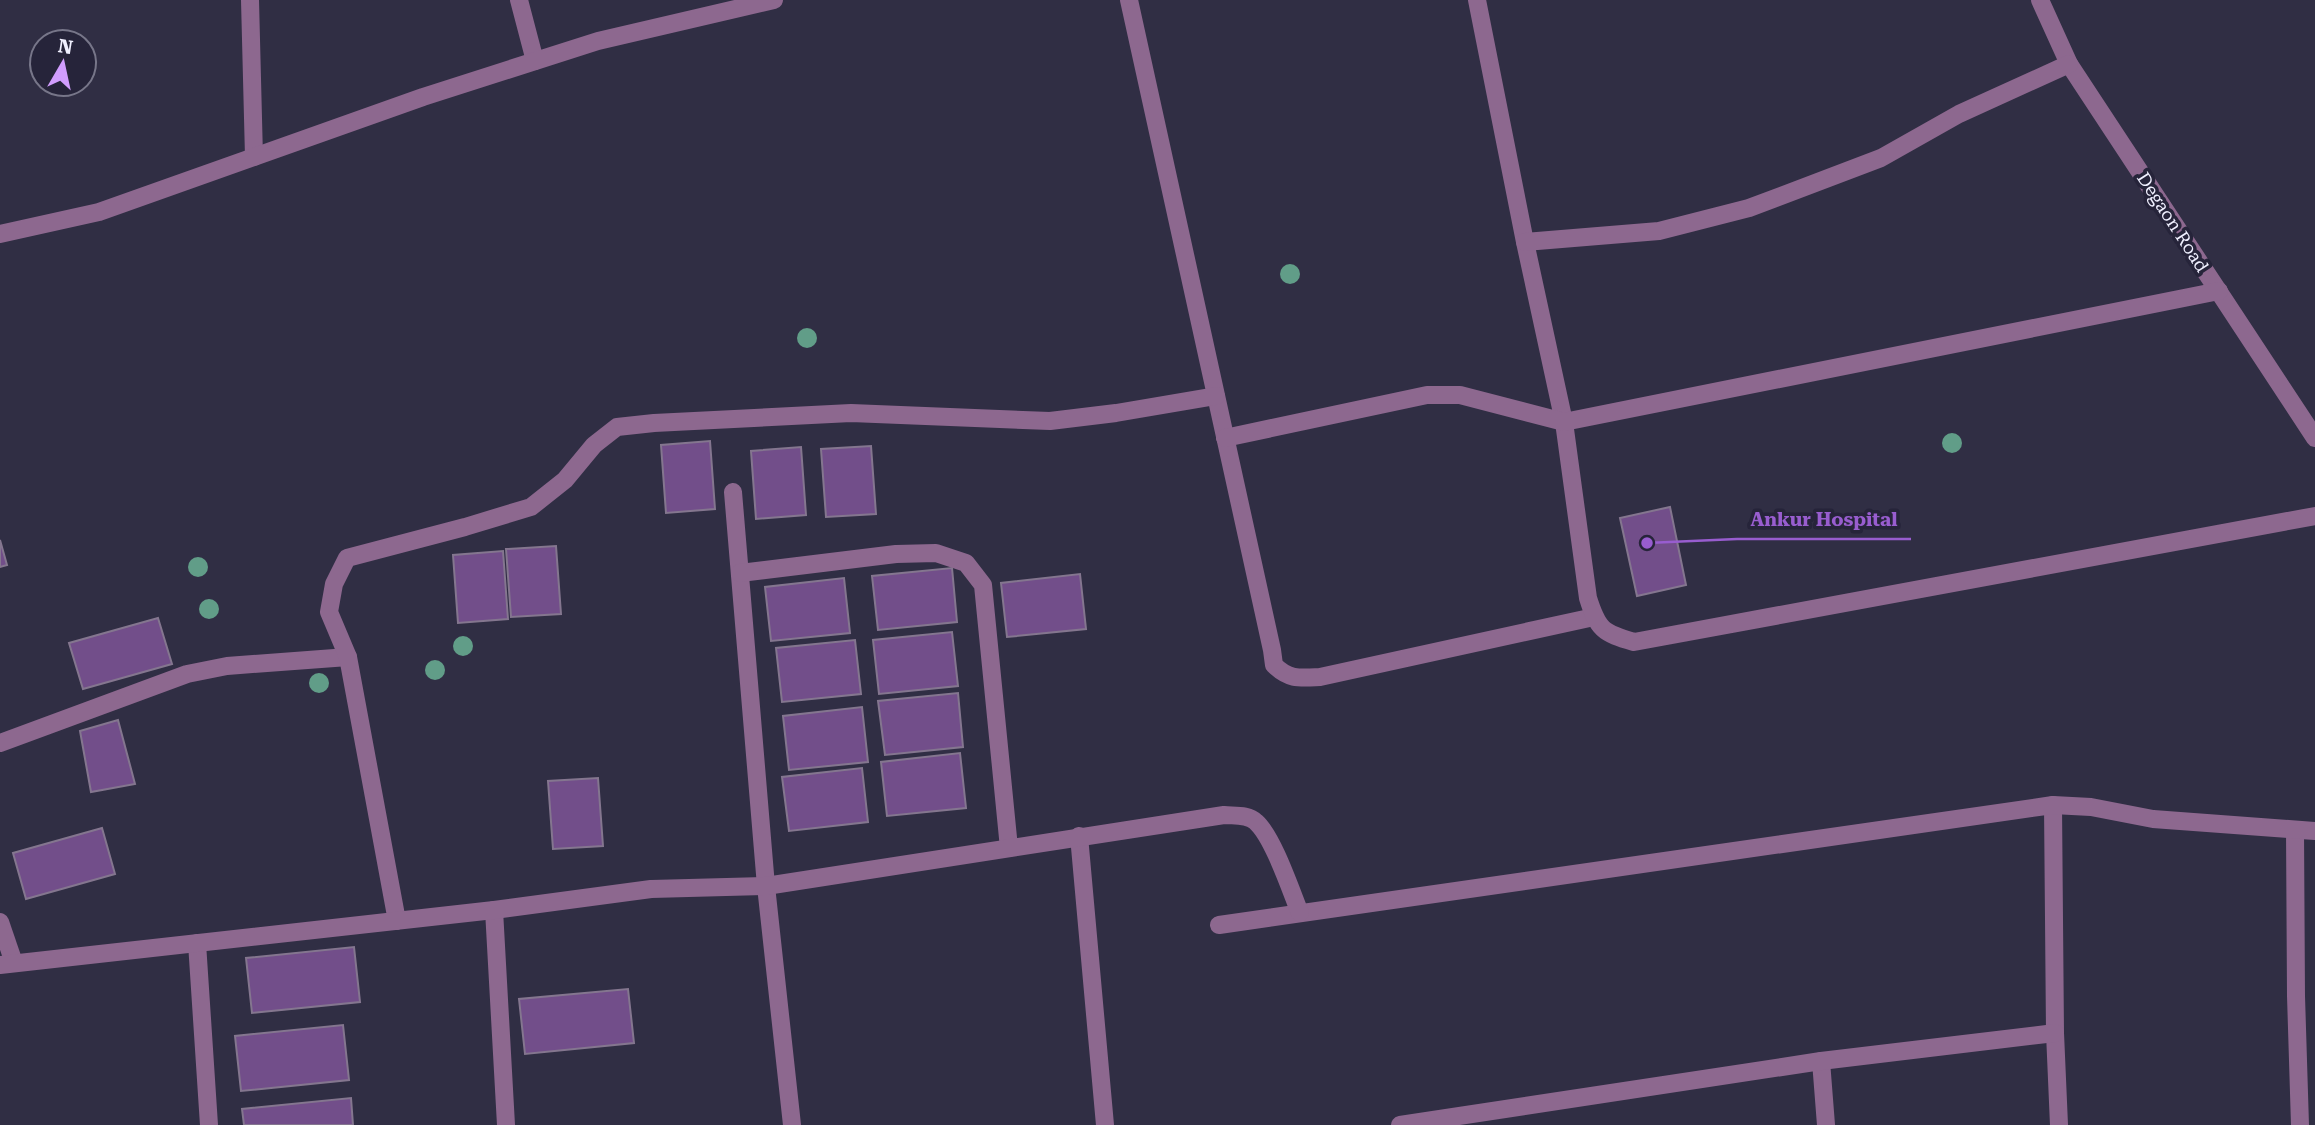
<svg xmlns="http://www.w3.org/2000/svg" width="2315" height="1125" viewBox="0 0 2315 1125" font-family="'Roboto Serif',serif">
  <style>
    .building { fill: #724e8a; stroke: #84768f; stroke-width: 2 }
    .lines { fill: none; stroke-linecap: round; stroke-linejoin: round }
    .minor { stroke: #8d688f; stroke-width: 18 }
    .tree { fill: #619d88 }
    .labels { text-anchor: middle; dominant-baseline: central; stroke-width: 7; stroke-linejoin: round; paint-order: stroke }
    .street-label { font-size: 18px; fill: #f0f0ff; stroke: #26243a }
    .leader { fill: none; stroke: #985dcf; stroke-width: 2.5 }
    .callout-dot { fill: #985dcf; stroke: #26243a; stroke-width: 2.5 }
    .callout-label { font-size: 19px; text-anchor: middle; font-weight: bold; fill: #985dcf; stroke: #26243a; stroke-width: 7; stroke-linejoin: round; paint-order: stroke }
  </style>
  <rect width="100%" height="100%" fill="#302e44"/>
  <g class="building">
    <polygon points="710,441 715,509 666,513 661,445"/>
    <polygon points="871,446 876,514 826,517 821,449"/>
    <polygon points="801,447 806,515 756,519 751,451"/>
    <polygon points="1670,507 1686,585 1637,596 1620,518"/>
    <polygon points="0,540 7,565 0,567"/>
    <polygon points="556,546 561,614 511,617 506,549"/>
    <polygon points="503,551 508,619 458,623 453,555"/>
    <polygon points="952,568 957,622 878,630 872,576"/>
    <polygon points="1080,574 1086,629 1007,637 1001,583"/>
    <polygon points="844,578 850,633 771,641 765,587"/>
    <polygon points="158,618 172,664 83,689 69,643"/>
    <polygon points="952,632 958,686 879,694 873,640"/>
    <polygon points="855,640 861,694 782,702 776,648"/>
    <polygon points="958,693 963,747 885,755 878,701"/>
    <polygon points="862,707 868,762 789,770 783,716"/>
    <polygon points="118,720 135,784 91,792 80,731"/>
    <polygon points="960,753 966,808 887,816 881,762"/>
    <polygon points="862,768 868,822 789,831 782,777"/>
    <polygon points="598,778 603,846 553,849 548,781"/>
    <polygon points="102,828 115,874 26,899 13,853"/>
    <polygon points="354,947 360,1002 252,1013 246,958"/>
    <polygon points="628,989 634,1043 525,1054 519,999"/>
    <polygon points="343,1025 349,1080 241,1091 235,1036"/>
    <polygon points="351,1098 353,1125 244,1125 242,1109"/>
  </g>
  <g class="lines">
    <g class="minor">
      <polyline points="250,0 254,157"/>
      <polyline points="519,0 535,61"/>
      <path d="M1129,0L1272,650L1274,665C1289,680 1300,678 1320,677L1594,617"/>
      <path d="M1477,0L1525,242L1564,422L1588,598C1598,630 1603,633 1634,642L2315,516"/>
      <polyline points="2040,0 2069,64 2315,438"/>
      <polyline points="0,234 99,212 423,97 598,41 774,0"/>
      <polyline points="1525,242 1659,231 1749,208 1881,158 1959,114 2069,64"/>
      <polyline points="1225,438 1427,395 1460,395 1564,422 2219,291"/>
      <polyline points="733,492 766,886 792,1125"/>
      <polyline points="740,573 896,554 936,553 966,563 983,585 1009,848"/>
      <polyline points="0,743 187,674 227,666 348,657"/>
      <polyline points="2053,805 2055,1033 2059,1125"/>
      <polyline points="2295,830 2296,996 2300,1125"/>
      <polyline points="1079,836 1105,1125"/>
      <polyline points="494,910 506,1125"/>
      <polyline points="397,921 348,657 329,612 334,584 347,558 465,527 531,507 565,480 594,445 617,427 654,423 851,413 1050,421 1116,413 1216,396"/>
      <polyline points="0,922 14,963"/>
      <polyline points="1219,925 2053,805 2091,807 2153,819 2315,831"/>
      <polyline points="197,943 209,1125"/>
      <path d="M0,965L494,910L651,889L766,886L1224,815C1235,816 1248,814 1256,822C1273,837 1291,891 1300,913"/>
      <polyline points="1821,1061 1826,1125"/>
      <polyline points="1400,1125 1821,1061 2055,1033"/>
    </g>
  </g>
  <g class="tree">
    <circle cx="1290" cy="274" r="10"/>
    <circle cx="807" cy="338" r="10"/>
    <circle cx="1952" cy="443" r="10"/>
    <circle cx="198" cy="567" r="10"/>
    <circle cx="209" cy="609" r="10"/>
    <circle cx="463" cy="646" r="10"/>
    <circle cx="435" cy="670" r="10"/>
    <circle cx="319" cy="683" r="10"/>
  </g>
  <g class="labels">
    <g class="street-label">
      <text transform="translate(2173 222) rotate(57)">Degaon Road</text>
    </g>
  </g>
  <path class="leader" d="M1647 543L1737 539H1911"/>
  <circle class="callout-dot" cx="1647" cy="543" r="7"/>
  <g class="callout-label">
    <text x="1824" y="526">Ankur Hospital</text>
  </g>
  <g transform="translate(63 63) rotate(9)"><circle r="33" fill="#26243a" stroke="#777689" stroke-width="2"/>
  <path d="M0-5L12 26L0 18L-12 26Z" fill="#d19dfe"/>
  <text y="-10" font-size="19" font-weight="bold" text-anchor="middle" fill="#f0f0ff">N</text>
  </g>
</svg>
